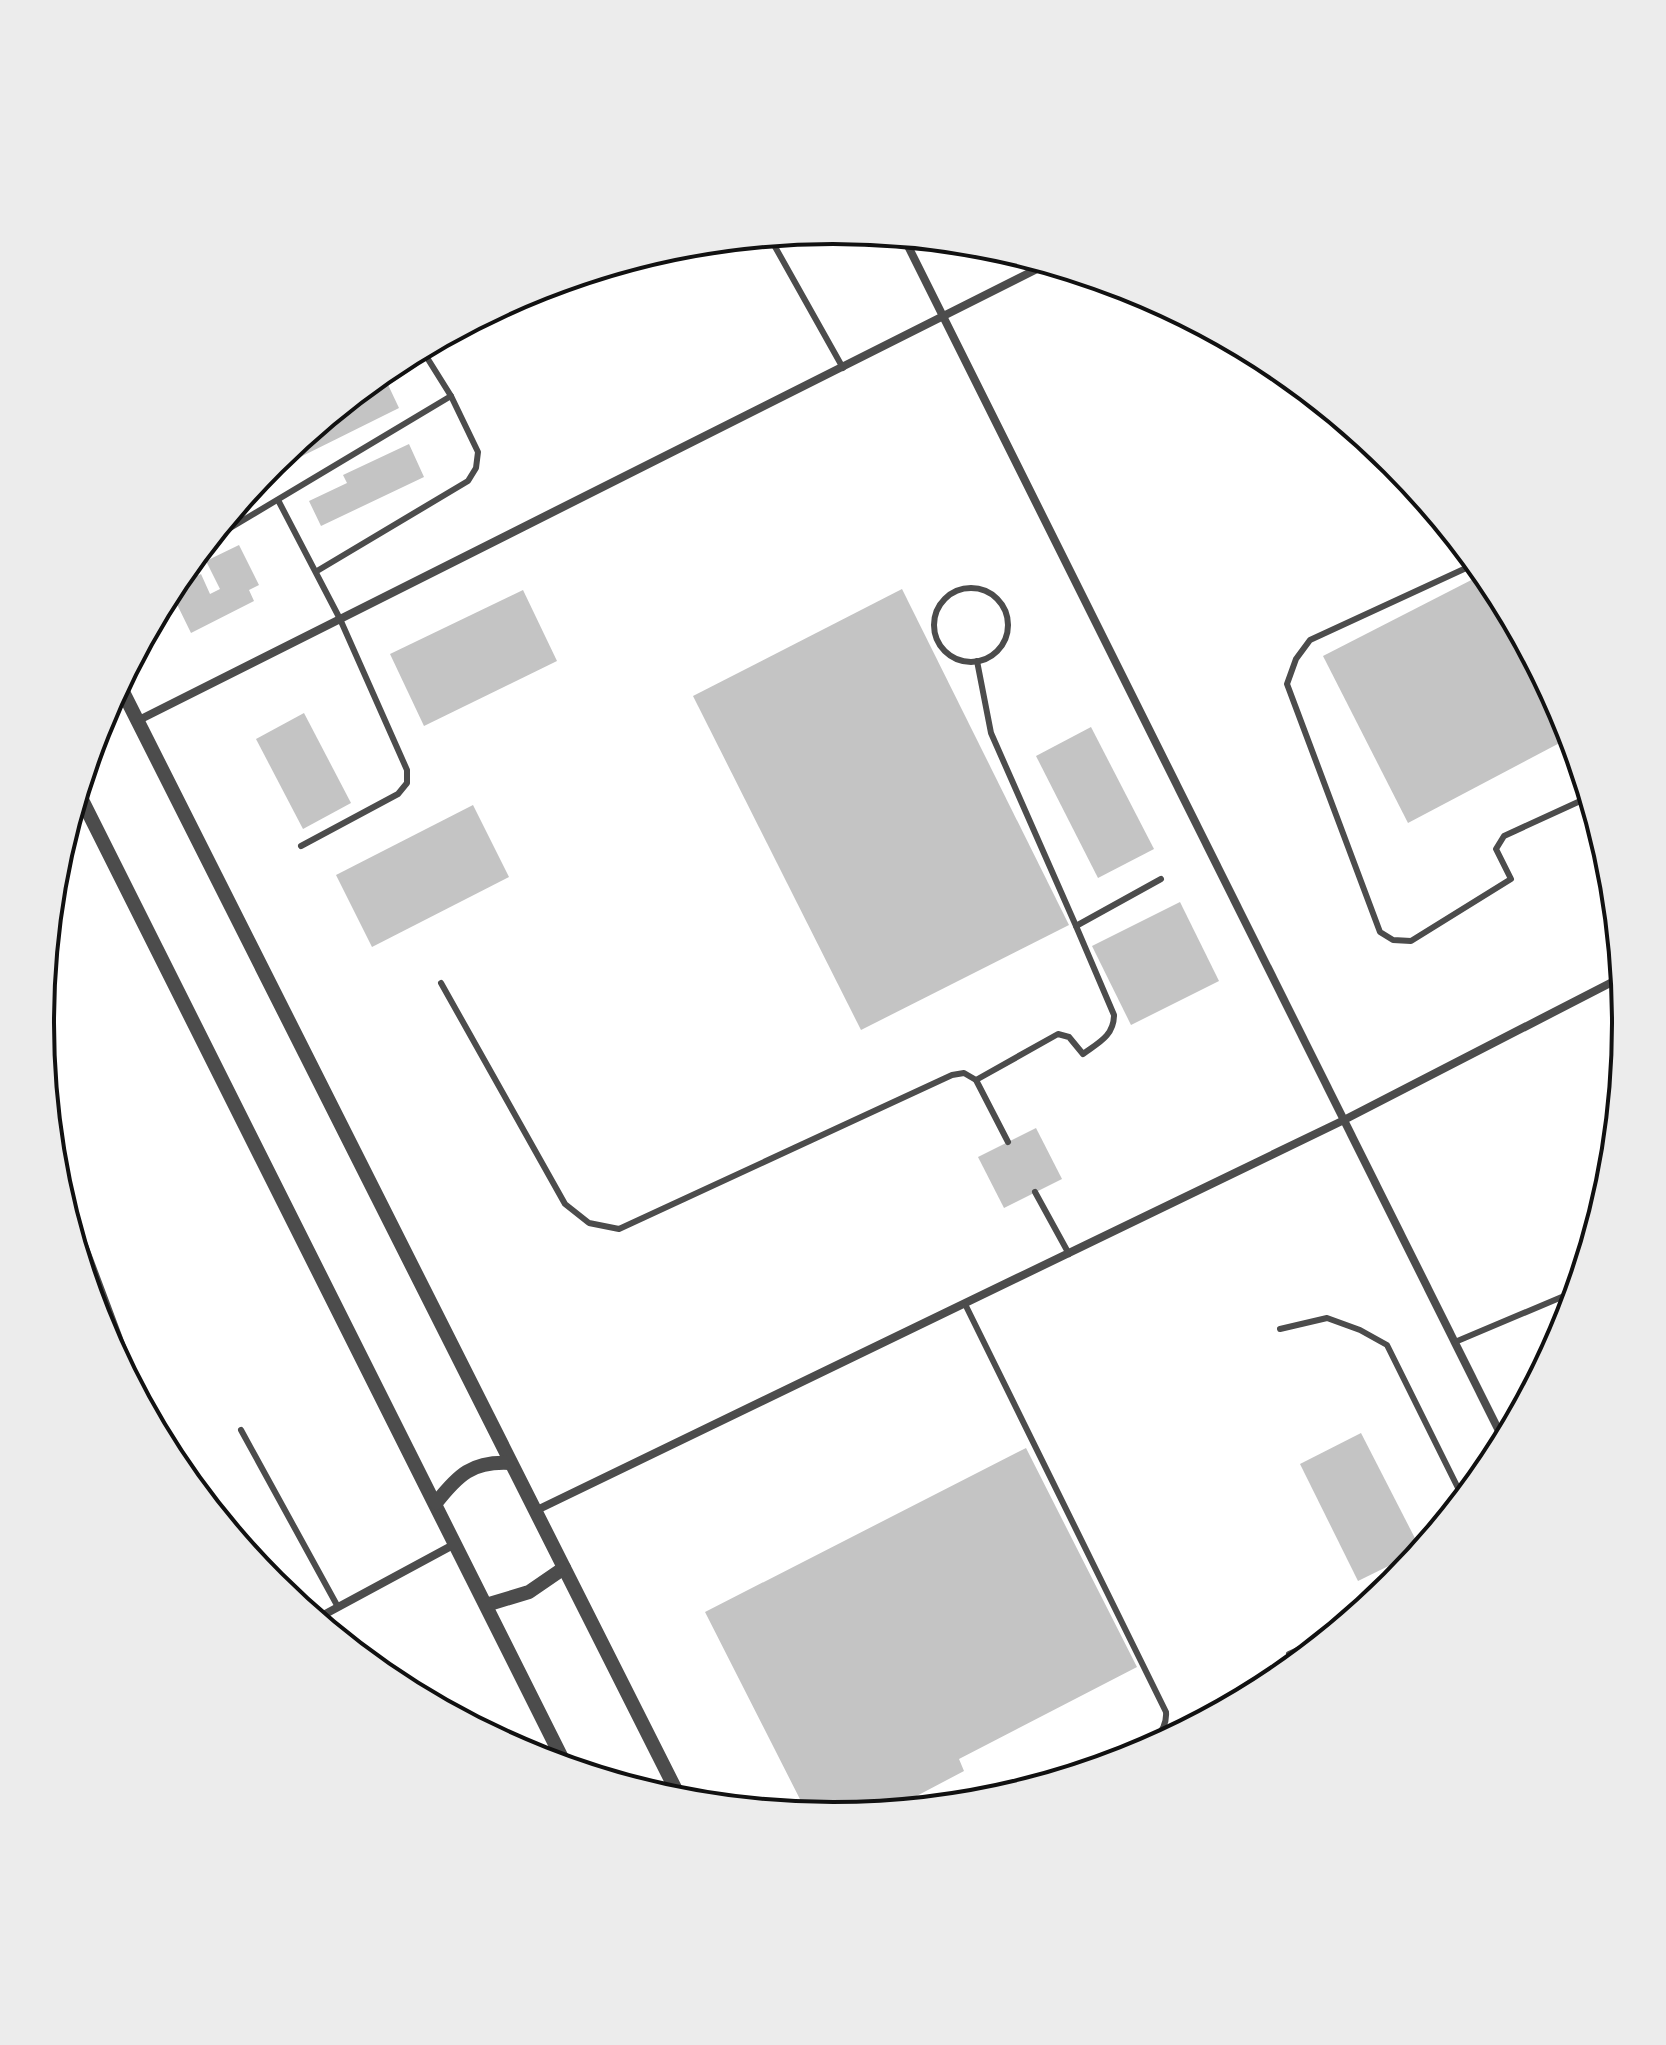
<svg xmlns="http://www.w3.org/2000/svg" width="1666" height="2045" viewBox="0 0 1666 2045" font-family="'Golos Text',sans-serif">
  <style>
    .building { fill: #c4c4c4 }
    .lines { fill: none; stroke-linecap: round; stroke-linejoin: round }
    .service { stroke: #4c4c4c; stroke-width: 6 }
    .minor { stroke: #4c4c4c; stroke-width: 8 }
    .tertiary { stroke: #4c4c4c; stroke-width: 14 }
    .rim { fill: none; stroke: #111; stroke-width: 4 }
  </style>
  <rect width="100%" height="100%" fill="#fff"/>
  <g class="building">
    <polygon points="382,372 399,408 260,477 273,461"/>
    <polygon points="409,444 424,477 321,526 309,501 347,483 343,475"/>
    <polygon points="252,486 258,498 231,512"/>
    <polygon points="239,545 259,585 249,590 254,601 191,633 170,590 201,574 210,594 220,589 206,561"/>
    <polygon points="1485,573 1493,582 1566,719 1571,737 1408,823 1323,656"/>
    <polygon points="902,589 1069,925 861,1030 693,696"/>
    <polygon points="523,590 557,661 424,726 390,654"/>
    <polygon points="304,713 351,803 303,829 256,739"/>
    <polygon points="1091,727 1154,849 1098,878 1036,756"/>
    <polygon points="473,805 509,877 372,947 336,875"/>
    <polygon points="1180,902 1219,981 1131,1025 1092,946"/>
    <polygon points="1036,1128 1062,1179 1004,1208 978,1157"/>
    <polygon points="1361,1433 1421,1550 1358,1581 1300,1464"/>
    <polygon points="1026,1448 1137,1667 959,1759 964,1771 890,1810 833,1815 807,1813 705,1612"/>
  </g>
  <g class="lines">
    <g class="service">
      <polyline points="769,236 843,368"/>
      <polyline points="278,500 340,619 407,770 407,783 398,794 301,846"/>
      <polyline points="205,543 451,396"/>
      <polyline points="1477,563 1310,640 1296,659 1287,684 1380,932 1393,940 1411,941 1511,879 1496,849 1504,836 1589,797"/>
      <polyline points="317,571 468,481 476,468 478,452 451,396 421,348"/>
      <circle cx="971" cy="625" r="37"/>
      <polyline points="977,661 991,733 1076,926"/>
      <polyline points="441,983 565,1204 589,1223 619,1229 952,1075 964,1073 976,1080 1008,1142"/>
      <path d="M976,1080L1058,1034L1069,1037L1083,1054C1098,1043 1114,1036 1114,1015L1076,926L1161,879"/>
      <polyline points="1035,1192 1069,1254"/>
      <path d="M965,1304L1166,1712C1168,1740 1137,1749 1115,1762"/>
      <polyline points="1280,1329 1327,1318 1360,1330 1387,1345 1463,1498"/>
      <polyline points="1455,1342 1576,1291"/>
      <polyline points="241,1430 338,1607"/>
      <polyline points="1289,1654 1331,1635"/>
    </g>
    <g class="minor">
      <polyline points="903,236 1504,1441"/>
      <polyline points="137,721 1049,263"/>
      <polyline points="54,1165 146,1411"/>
      <polyline points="537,1510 1342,1121 1622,977"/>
      <polyline points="316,1619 455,1544"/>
    </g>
    <g class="tertiary">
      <polyline points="119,684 681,1800"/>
      <polyline points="78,792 566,1766"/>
      <path d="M436,1503C458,1475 472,1461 510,1463"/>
      <polyline points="486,1605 529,1592 564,1568"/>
    </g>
  </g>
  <path d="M0 0H1666V2045H0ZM54 1023a779 779 0 1 1 1558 0a779 779 0 1 1-1558 0Z" fill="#ececec" fill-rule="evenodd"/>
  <path class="rim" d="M54 1023a779 779 0 1 1 1558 0a779 779 0 1 1-1558 0Z"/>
</svg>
